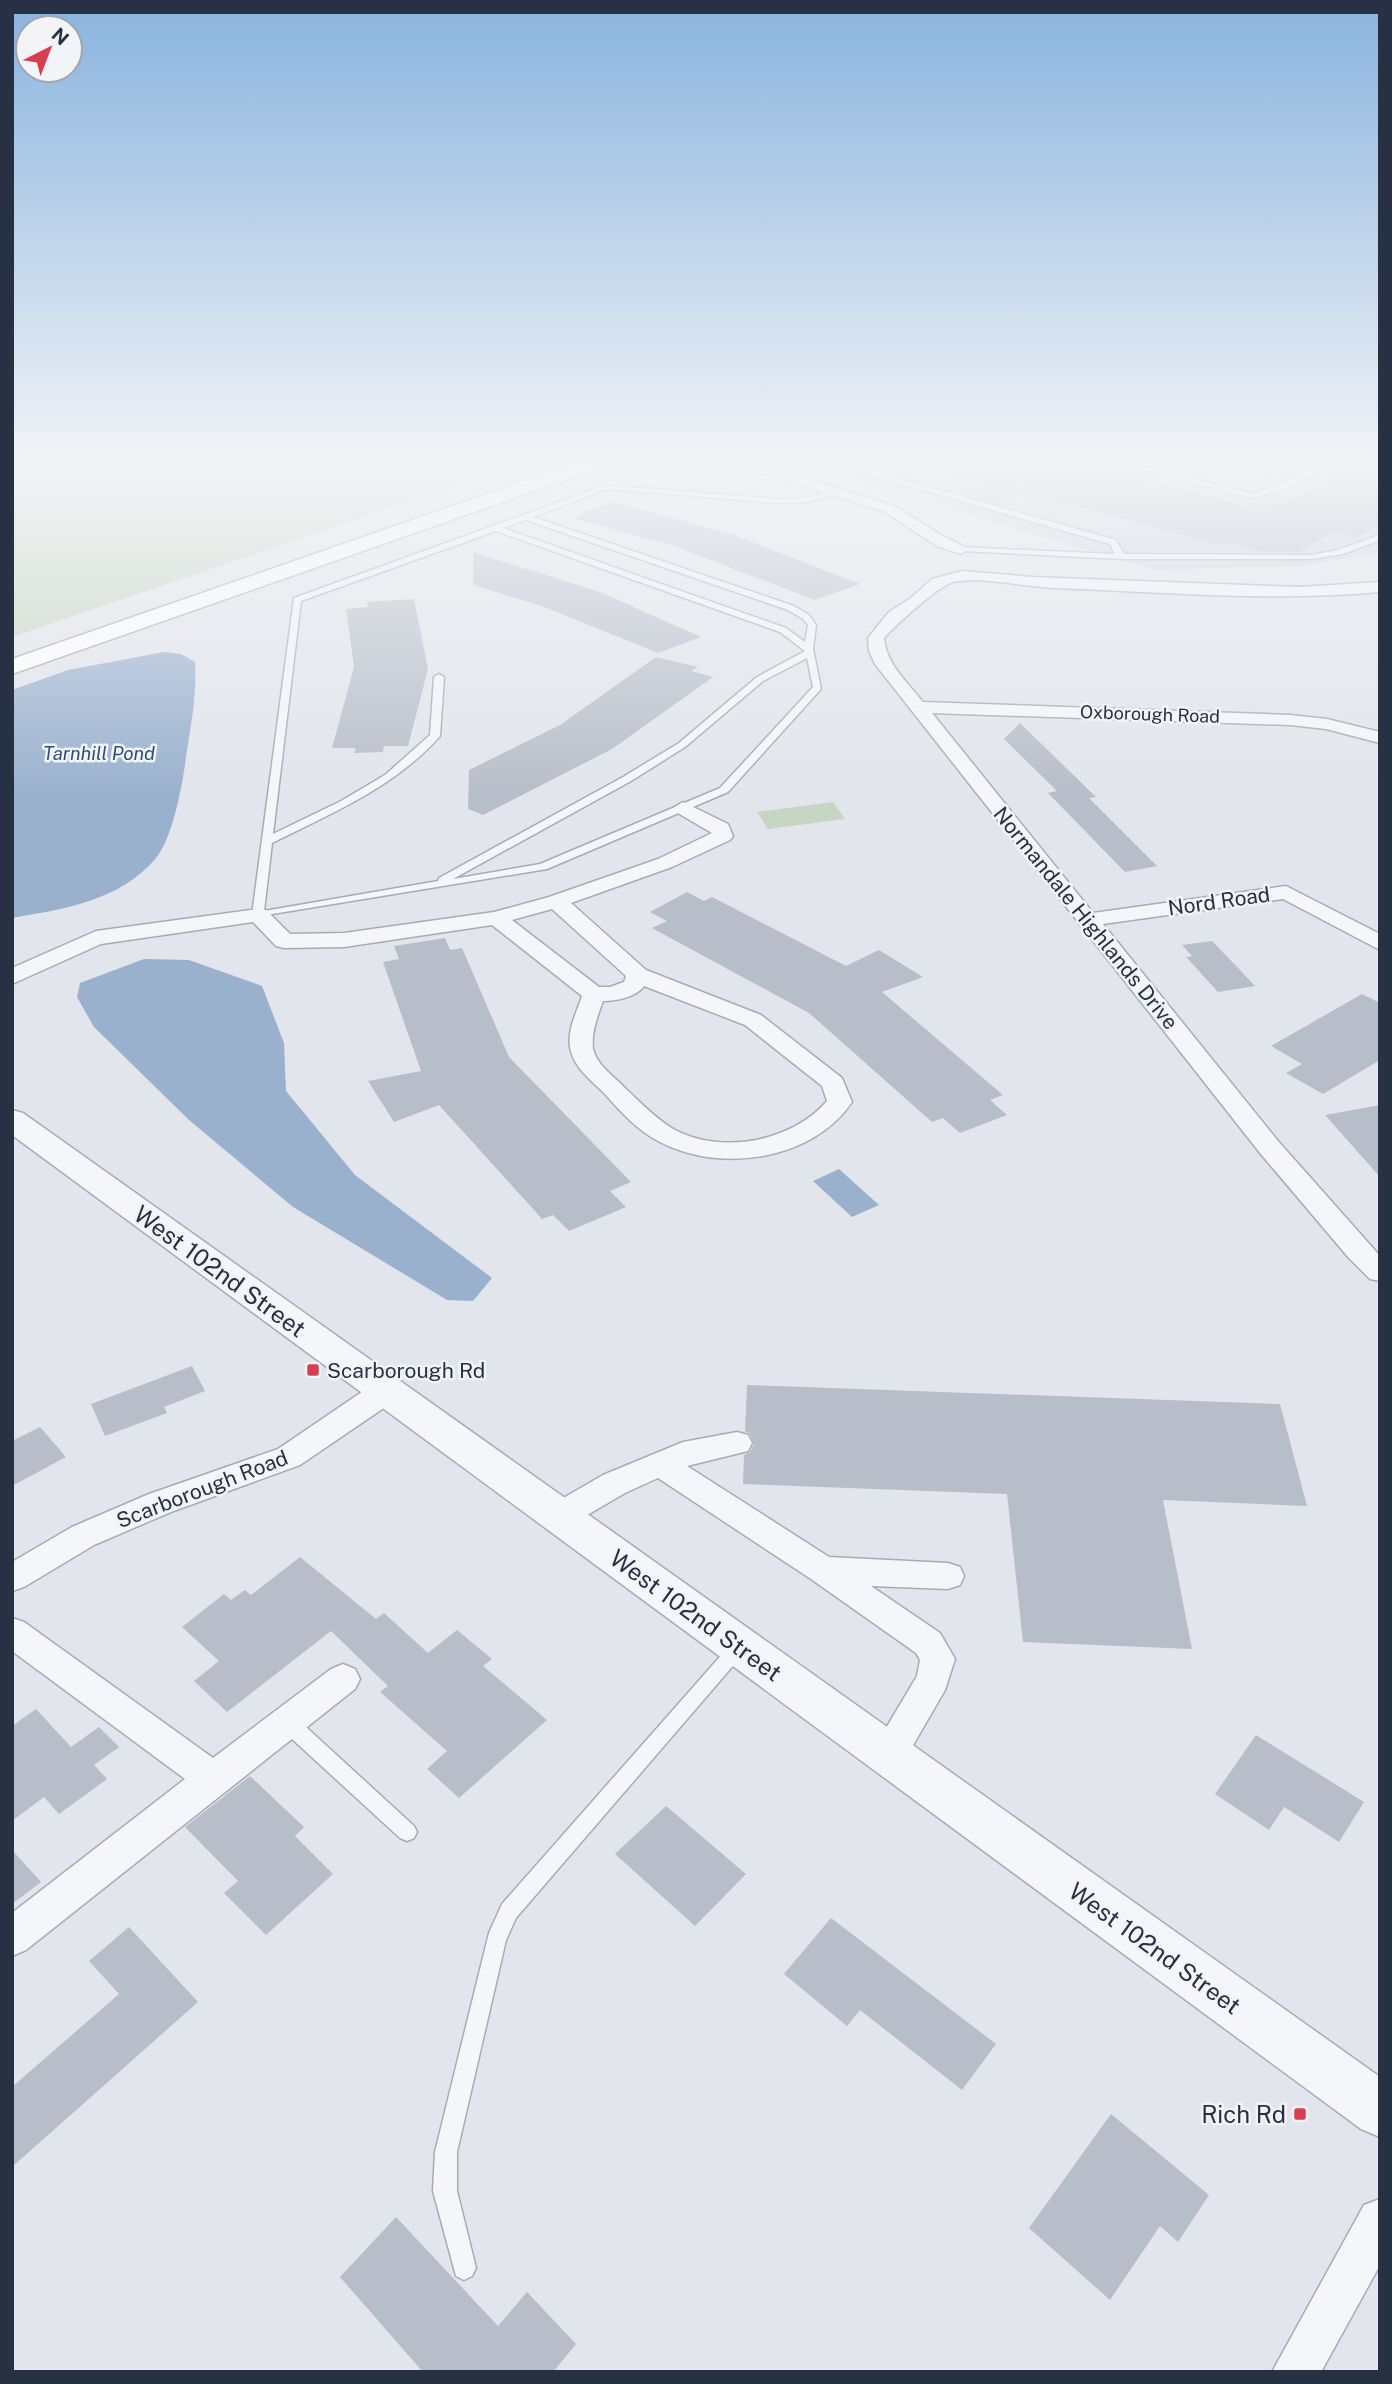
<svg xmlns="http://www.w3.org/2000/svg" width="1392" height="2384" viewBox="0 0 1392 2384" font-family="'Public Sans',sans-serif">
  <style>
    .built { fill: #cfd4dd }
    .green { fill: #c6d6c2 }
    .water { fill: #9ab1ce }
    .building { fill: #b8bec9 }
    .lines { fill: none; stroke-linecap: round; stroke-linejoin: round }
    .service-casing { stroke: #a6abb6; stroke-width: 3 }
    .minor-casing { stroke: #a6abb6; stroke-width: 3 }
    .tertiary-casing { stroke: #a6abb6; stroke-width: 3 }
    .secondary-casing { stroke: #a6abb6; stroke-width: 3 }
    .service { fill: #f5f6f9; fill-rule: evenodd }
    .minor { fill: #f5f6f9; fill-rule: evenodd }
    .tertiary { fill: #f5f6f9; fill-rule: evenodd }
    .secondary { fill: #fff; fill-rule: evenodd }
    .poi-dot { fill: #d83e4f; stroke: #f2f4f8; stroke-width: 2.5 }
    .labels { text-anchor: middle; dominant-baseline: central; stroke-width: 5; stroke-linejoin: round; paint-order: stroke }
    .far-street-label { font-size: 18px; fill: #283144; stroke: #f2f4f8 }
    .far-water-label { font-size: 19px; font-style: italic; fill: #2f4e7c; stroke: #f2f4f8 }
    .street-label { font-size: 21px; fill: #283144; stroke: #f2f4f8 }
    .poi-label { font-size: 21px; fill: #283144; stroke: #f2f4f8; text-anchor: start }
    .near-street-label { font-size: 24px; fill: #283144; stroke: #f2f4f8 }
    .near-poi-label { font-size: 24px; fill: #283144; stroke: #f2f4f8; text-anchor: end }
  </style>
  <rect width="100%" height="100%" fill="#e2e5eb"/>
  <polygon class="built" points="783,460 1380,460 1380,553 1301,566 1156,570"/>
  <g class="green">
    <polygon points="12,460 448,460 488,474 12,637"/>
    <polygon points="833,802 845,819 768,829 757,812"/>
  </g>
  <g class="water">
    <path d="M164,652L181,654L195,662C197,694 191,725 186,757C183,782 173,838 156,858C120,901 64,909 12,918V690L68,670Z"/>
    <polygon points="144,959 189,960 262,986 284,1043 286,1091 355,1175 492,1278 473,1301 447,1300 293,1207 189,1120 94,1027 77,997 80,983"/>
    <polygon points="839,1169 879,1205 852,1217 813,1181"/>
  </g>
  <g class="building">
    <polygon points="942,460 1070,460 1241,505 1282,504 1367,460 1380,460 1380,524 1356,538 1334,532 1298,552 1261,552 1225,542 1216,544 1023,491 998,503 957,492 984,480 941,468"/>
    <polygon points="611,501 734,535 860,584 815,600 674,546 573,518"/>
    <polygon points="473,552 600,592 701,637 658,653 542,606 473,585"/>
    <polygon points="414,599 428,669 408,746 384,746 383,752 354,753 356,748 332,748 354,667 346,609 368,607 367,602"/>
    <polygon points="656,657 698,667 691,671 713,677 612,749 483,815 468,809 469,770 560,725"/>
    <polygon points="1020,723 1096,797 1089,798 1157,866 1125,872 1048,793 1057,791 1004,739"/>
    <polygon points="687,892 704,901 712,897 846,966 879,950 923,977 882,992 1003,1095 990,1100 1007,1115 960,1133 943,1118 932,1122 809,1013 652,928 667,921 650,912"/>
    <polygon points="445,938 450,950 462,948 509,1057 631,1182 610,1191 626,1207 569,1231 553,1215 542,1219 439,1105 394,1122 368,1081 421,1071 383,962 399,959 394,946"/>
    <polygon points="1212,941 1239,969 1255,986 1218,992 1186,957 1192,956 1182,945"/>
    <polygon points="1362,994 1380,1003 1380,1060 1323,1094 1286,1073 1302,1064 1271,1046"/>
    <polygon points="1380,1105 1380,1177 1325,1115"/>
    <polygon points="192,1366 205,1391 164,1407 167,1413 105,1436 91,1404"/>
    <polygon points="747,1385 1280,1404 1307,1506 1163,1500 1192,1649 1023,1642 1007,1494 743,1484 744,1455 750,1452 754,1444 750,1434 745,1431"/>
    <polygon points="40,1427 66,1457 12,1486 12,1441"/>
    <polygon points="300,1557 376,1619 384,1613 428,1653 457,1630 492,1659 483,1666 547,1720 459,1798 427,1769 447,1751 380,1692 388,1686 331,1631 227,1712 194,1681 219,1661 182,1627 224,1594 231,1600 245,1590 251,1595"/>
    <polygon points="36,1709 71,1747 99,1727 119,1747 94,1765 107,1779 59,1814 44,1797 12,1821 12,1726"/>
    <polygon points="1256,1735 1364,1802 1339,1842 1284,1807 1269,1830 1215,1794"/>
    <polygon points="250,1776 304,1827 295,1836 333,1874 266,1935 224,1893 238,1881 185,1827"/>
    <polygon points="666,1806 746,1874 695,1926 615,1854"/>
    <polygon points="12,1850 41,1882 12,1904"/>
    <polygon points="831,1918 996,2044 962,2090 860,2010 847,2026 784,1974"/>
    <polygon points="129,1927 198,2002 12,2167 12,2087 119,1994 89,1961"/>
    <polygon points="1111,2114 1209,2195 1178,2242 1160,2226 1110,2300 1029,2228"/>
    <polygon points="396,2217 498,2326 527,2292 576,2344 553,2372 423,2372 340,2277"/>
  </g>
  <g class="lines">
    <g class="service-casing">
      <g id="service">
        <polygon points="821,460 833,460 1116,540 1124,554 1312,555 1338,550 1380,535 1380,540 1343,554 1312,559 1121,559 961,551 958,551 958,547 1115,554 1110,544 829,463 790,479 783,477"/>
        <polygon points="1108,460 1121,460 1253,494 1279,485 1328,460 1338,460 1285,489 1253,498"/>
        <path d="M606,485L777,499L807,498L839,489V493L808,502L777,503L607,489L533,517L794,606L809,615L816,625L813,649L821,689L728,792L547,869L254,917L252,915L294,598ZM526,520L788,610L803,619L808,625L805,642L786,628L503,528ZM496,531L780,632L805,651L757,677L679,743L623,777L439,878L438,881L264,911L272,843C332,813 395,787 440,736L444,677L439,674L434,677L430,735L385,775L341,801L273,834L301,601ZM807,658L813,687L720,788L540,864L453,879L631,781L685,747L763,681Z"/>
        <polygon points="738,1640 744,1643 747,1648 744,1653 516,1918 506,1940 457,2152 457,2191 476,2268 472,2276 464,2280 456,2276 433,2191 435,2152 489,1933 502,1904 732,1643"/>
        <polygon points="287,1714 294,1716 414,1826 417,1832 414,1838 407,1841 400,1838 280,1728 278,1722 280,1716"/>
      </g>
    </g>
    <g class="minor-casing">
      <g id="minor">
        <polygon points="722,460 744,460 895,506 939,534 969,549 961,554 937,546 885,512"/>
        <path d="M962,571L1032,577L1300,587L1380,582V592C1272,602 1163,592 1055,588C1027,587 978,576 953,582C938,586 896,625 884,638C886,664 908,683 923,702L1290,715L1327,719L1380,732V743L1326,729L1290,725L932,713L1093,913L1286,886L1380,934V950L1283,899L1103,924L1278,1141L1380,1256V1281L1370,1279L1348,1257L1260,1153L875,664L869,651L868,638L889,612L911,598L932,579Z"/>
        <path d="M683,802L728,824L733,836L730,840L672,867L571,903L646,970L761,1015L842,1078L852,1102C813,1160 721,1174 660,1142C638,1131 620,1111 604,1093C591,1080 573,1067 570,1047C567,1030 577,1012 582,996L492,925L344,947L284,948L276,946L253,922L101,944L12,984V968L96,931L258,909L266,910L290,934L344,933L494,912L549,897L658,859L712,833L676,812L673,808ZM552,909L626,976L624,982L610,987H599L512,920ZM644,986L745,1025L822,1086L827,1101C793,1141 723,1155 675,1130C657,1120 641,1103 626,1089C615,1077 596,1065 593,1048C591,1032 598,1015 603,1001C617,1001 636,997 644,986Z"/>
        <polygon points="386,1380 397,1383 401,1391 397,1399 300,1465 171,1512 94,1545 24,1587 12,1591 12,1562 72,1527 149,1494 278,1449 375,1383"/>
        <polygon points="737,1432 748,1435 752,1443 748,1451 687,1466 829,1557 948,1563 960,1567 964,1576 960,1585 948,1589 871,1586 940,1633 955,1659 945,1690 901,1766 888,1771 875,1766 870,1755 917,1676 920,1660 916,1653 811,1579 658,1478 625,1493 570,1525 559,1528 548,1525 543,1516 548,1507 603,1475 683,1442"/>
        <polygon points="12,1618 24,1622 213,1758 331,1669 343,1664 355,1669 360,1679 355,1689 26,1950 12,1956 12,1913 185,1779 12,1651"/>
        <polygon points="1380,2199 1380,2265 1321,2372 1272,2372 1364,2205"/>
      </g>
    </g>
    <g class="tertiary-casing">
      <polygon id="tertiary" points="12,1110 23,1113 1380,2077 1380,2137 1361,2129 12,1135"/>
    </g>
    <g class="secondary-casing">
      <polygon id="secondary" points="585,460 614,460 611,464 12,674 12,659"/>
    </g>
    <use href="#service" class="service"/>
    <use href="#minor" class="minor"/>
    <use href="#tertiary" class="tertiary"/>
    <use href="#secondary" class="secondary"/>
  </g>
  <linearGradient id="sky" x2="0" y2="1"><stop stop-color="#89b3de"/><stop offset="0.58" stop-color="#f2f3f6"/><stop offset="1" stop-color="#f2f3f6" stop-opacity="0"/></linearGradient>
  <rect width="1392" height="794" fill="url(#sky)"/>
  <g class="poi-dot">
    <rect x="306" y="1363" width="14" height="14" rx="3.5"/>
    <rect x="1293" y="2107" width="14" height="14" rx="3.5"/>
  </g>
  <g class="labels">
    <g class="far-street-label">
      <text transform="translate(1150 714) rotate(2)">Oxborough Road</text>
    </g>
    <g class="far-water-label">
      <text x="99" y="753">Tarnhill Pond</text>
    </g>
    <g class="street-label">
      <text transform="translate(1219 901) rotate(-8)">Nord Road</text>
      <text transform="translate(1086 918) rotate(51)">Normandale Highlands Drive</text>
      <text transform="translate(202 1489) rotate(-21)">Scarborough Road</text>
    </g>
    <g class="poi-label">
      <text x="327" y="1370">Scarborough Rd</text>
    </g>
    <g class="near-street-label">
      <text transform="translate(220 1271) rotate(36)">West 102nd Street</text>
      <text transform="translate(696 1615) rotate(36)">West 102nd Street</text>
      <text transform="translate(1155 1948) rotate(36)">West 102nd Street</text>
    </g>
    <g class="near-poi-label">
      <text x="1286" y="2114">Rich Rd</text>
    </g>
  </g>
  <rect width="1392" height="2384" fill="none" stroke="#283144" stroke-width="28"/>
  <g transform="translate(49 49) rotate(42)"><circle r="33" fill="#f2f4f8" stroke="#a1a6b0" stroke-width="2"/>
  <path d="M0-5L12 26L0 18L-12 26Z" fill="#d83e4f"/>
  <text y="-10" font-size="19" font-weight="bold" text-anchor="middle" fill="#283144">N</text>
  </g>
</svg>
